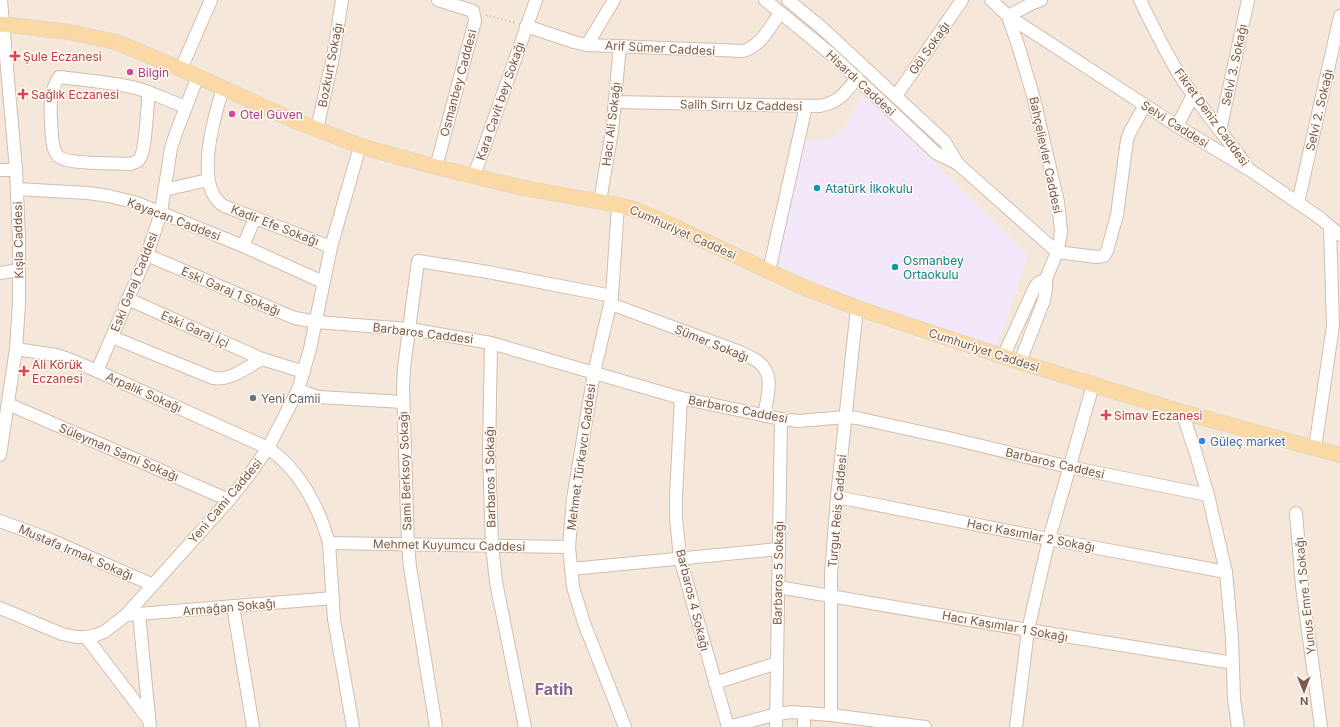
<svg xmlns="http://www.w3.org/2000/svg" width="1340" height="727" viewBox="0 0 1340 727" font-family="Inter,sans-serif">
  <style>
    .residential { fill: #f5e8da }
    .education { fill: #f3e8fa }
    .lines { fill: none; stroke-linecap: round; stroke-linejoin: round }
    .minor-casing { stroke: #d1beb0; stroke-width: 14 }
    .major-casing { stroke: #dad1cd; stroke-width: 16 }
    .path { stroke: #d9b8a5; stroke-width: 2; stroke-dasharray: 1 3; stroke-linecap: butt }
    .minor { stroke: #fff; stroke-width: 12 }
    .major { stroke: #fbd9a5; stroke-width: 15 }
    .health-dot { fill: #e0444e; stroke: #fffaf3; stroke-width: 1.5 }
    .hotel-dot { fill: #d1479c; stroke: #fffaf3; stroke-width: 1.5 }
    .culture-dot { fill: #0f9aa8; stroke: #fffaf3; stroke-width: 1.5 }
    .worship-dot { fill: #6b7280; stroke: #fffaf3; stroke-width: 1.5 }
    .shop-dot { fill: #3f7fe0; stroke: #fffaf3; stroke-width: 1.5 }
    .labels { text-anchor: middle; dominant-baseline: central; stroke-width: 3; stroke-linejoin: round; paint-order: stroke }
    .street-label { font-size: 12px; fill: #7a5c4d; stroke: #fffaf3 }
    .health-label { font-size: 12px; fill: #be3a42; stroke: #fffaf3; text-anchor: start }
    .hotel-label { font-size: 12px; fill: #b23c85; stroke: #fffaf3; text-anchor: start }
    .culture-label { font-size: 12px; fill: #0d838f; stroke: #fffaf3; text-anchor: start }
    .worship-label { font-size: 12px; fill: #5b616d; stroke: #fffaf3; text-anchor: start }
    .shop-label { font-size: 12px; fill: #366cbe; stroke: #fffaf3; text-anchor: start }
    .district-label { font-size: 16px; font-weight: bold; fill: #846695; stroke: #fffaf3 }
  </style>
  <rect width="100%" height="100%" fill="#fdf6ec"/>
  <rect class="residential" x="0" y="0" width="1340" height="727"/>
  <polygon class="education" points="864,92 1028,256 997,346 915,320 847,295 777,265 804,141 829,140 840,132 846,124"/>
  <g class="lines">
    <g class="minor-casing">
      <g id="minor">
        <polyline points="765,0 832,55 936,153 958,164 1057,252 1097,257 1104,256 1107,251 1117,215 1127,140 1130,132 1145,105"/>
        <polyline points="788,0 822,28 945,142 958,164"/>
        <polyline points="991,0 1008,16 1177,126 1250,170 1320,218 1340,235"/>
        <path d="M1140,0C1153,27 1166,54 1182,79C1202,109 1225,136 1246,165"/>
        <polyline points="1008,16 1019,48 1034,99 1058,202 1061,230 1060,239 1057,252 1046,279 1046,289 1044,300 1020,362"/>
        <polyline points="1008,16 1031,4 1041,0"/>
        <path d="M526,26L574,42L587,45L743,51C761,46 770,27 780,13"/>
        <polyline points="587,45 614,0"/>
        <polyline points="181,69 211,0"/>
        <path d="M223,88C214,117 193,187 224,206L331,247"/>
        <path d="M149,92C147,104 146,150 140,158C138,162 134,163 129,164C116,163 64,165 57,155C51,146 52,132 51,122C50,106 50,91 59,77C85,80 111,82 136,88C153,93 169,101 186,107"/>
        <polyline points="896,96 962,0"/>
        <path d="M615,102L819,106C839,103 845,93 857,78"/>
        <polyline points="1177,126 1193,95"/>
        <polyline points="317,129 333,57 342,0"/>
        <polyline points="1220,131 1248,0"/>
        <polyline points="436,167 475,21 473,11 438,0"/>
        <polyline points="0,170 16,170"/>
        <polyline points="474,176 536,0"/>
        <polyline points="17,189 88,193 109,196 137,203 243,246 323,282"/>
        <polyline points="164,190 208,180"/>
        <polyline points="600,201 612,131 620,46"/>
        <polyline points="1298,203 1340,16"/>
        <polyline points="618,205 612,296 594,373 573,499 569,547 573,587 584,623 625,727"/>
        <polyline points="243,246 255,218"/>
        <polyline points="147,255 280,312 295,318 316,322 409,329 491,343 681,398 781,419 798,421 846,417 857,418 953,439 1069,467 1208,495"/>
        <polyline points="769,271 806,106"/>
        <polyline points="0,273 19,270"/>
        <polyline points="128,299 262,359"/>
        <path d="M611,304L740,352C745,355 752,357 757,361C776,373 767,397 764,416"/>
        <path d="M112,337L213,378C230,381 248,367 262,359L304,372"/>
        <polyline points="491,343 489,455 492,545 496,582 525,727"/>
        <path d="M16,349L56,355L71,360L97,371L268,448C299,469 319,507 329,543L334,619L353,727"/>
        <polyline points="1003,357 1034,289 1038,283 1046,279"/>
        <polyline points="97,371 147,255 161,212 171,148 177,130 198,76"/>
        <polyline points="298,390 309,394 319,397 403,402"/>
        <polyline points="681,398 676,496 676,518 680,558 728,727 777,714 792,712 831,715 925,727"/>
        <polyline points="8,404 229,500"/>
        <polyline points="1182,412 1196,454 1208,495 1226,572 1232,638 1234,699 1238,727"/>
        <polyline points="1315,448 1333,326 1330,227"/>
        <polyline points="0,455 16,349 19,304 19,238 16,170 1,0"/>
        <polyline points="837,497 1049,539 1226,572"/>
        <polyline points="1296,513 1302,586 1321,727"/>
        <polyline points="0,521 46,538 153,585"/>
        <polyline points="329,543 569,547"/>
        <polyline points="571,569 779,549"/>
        <polyline points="778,587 1028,630 1233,663"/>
        <polyline points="233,606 253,727"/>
        <polyline points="0,608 62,634 76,637 86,637 96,635 104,632 126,615 229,500 249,475 268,448 298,390 310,349 331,247 360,146"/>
        <polyline points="139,614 150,727"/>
        <polyline points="126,615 333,598"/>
        <polyline points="86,637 149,720"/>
        <polyline points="715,683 777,663"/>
        <polyline points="804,713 804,727"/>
        <polyline points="831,715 831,574 837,497 857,308"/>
        <polyline points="436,727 410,567 408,544 403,388 404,368 418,261 488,272 612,296"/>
        <polyline points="776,727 781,419"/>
        <polyline points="1016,727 1028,630 1049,539 1093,385"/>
      </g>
    </g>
    <g class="major-casing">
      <polyline id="major" points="0,24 69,32 116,42 181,69 291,119 360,146 385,153 436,167 524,188 618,205 634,209 671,225 798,285 857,308 1020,362 1182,412 1340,455"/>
    </g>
    <polyline class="path" points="486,15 516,23"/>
    <use href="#minor" class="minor"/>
    <use href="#major" class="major"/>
  </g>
  <g class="health-dot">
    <path d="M13 50h4v4h4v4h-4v4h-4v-4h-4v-4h4z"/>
    <path d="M21 88h4v4h4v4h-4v4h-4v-4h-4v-4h4z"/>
    <path d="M22 365h4v4h4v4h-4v4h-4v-4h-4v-4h4z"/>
    <path d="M1104 409h4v4h4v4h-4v4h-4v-4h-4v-4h4z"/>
  </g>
  <g class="hotel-dot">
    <circle cx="130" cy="72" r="4"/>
    <circle cx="232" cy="114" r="4"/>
  </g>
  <g class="culture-dot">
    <circle cx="817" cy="188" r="4"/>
    <circle cx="895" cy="267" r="4"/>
  </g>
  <circle class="worship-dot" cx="253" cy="398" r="4"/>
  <circle class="shop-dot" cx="1202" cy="441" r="4"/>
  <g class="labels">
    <g class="street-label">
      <text transform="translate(660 48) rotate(3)">Arif Sümer Caddesi</text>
      <text transform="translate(929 48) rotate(-55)">Göl Sokağı</text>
      <text transform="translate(330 65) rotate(-79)">Bozkurt Sokağı</text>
      <text transform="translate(1234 65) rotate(-78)">Selvi 3. Sokağı</text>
      <text transform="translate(458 83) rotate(-75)">Osmanbey Caddesi</text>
      <text transform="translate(861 83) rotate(43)">Hisardı Caddesi</text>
      <text transform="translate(500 101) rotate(-71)">Kara Cavit bey Sokağı</text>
      <text transform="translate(741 105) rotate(1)">Salih Sırrı Uz Caddesi</text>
      <text transform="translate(1319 110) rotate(-77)">Selvi 2. Sokağı</text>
      <text transform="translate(1212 117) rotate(54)">Fikret Deniz Caddesi</text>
      <text transform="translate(611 124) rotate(-83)">Hacı Ali Sokağı</text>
      <text transform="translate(1175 124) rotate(32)">Selvi Caddesi</text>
      <text transform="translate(1046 155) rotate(78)">Bahçelievler Caddesi</text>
      <text transform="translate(174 219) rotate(21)">Kayacan Caddesi</text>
      <text transform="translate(275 225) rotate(21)">Kadir Efe Sokağı</text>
      <text transform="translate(683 232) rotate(24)">Cumhuriyet Caddesi</text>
      <text transform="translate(18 240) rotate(-91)">Kışla Caddesi</text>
      <text transform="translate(134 282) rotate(-68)">Eski Garaj Caddesi</text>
      <text transform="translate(231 291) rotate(23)">Eski Garaj 1 Sokağı</text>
      <text transform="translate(195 329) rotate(24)">Eski Garaj İçi</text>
      <text transform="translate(423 333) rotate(7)">Barbaros Caddesi</text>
      <text transform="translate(712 343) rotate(22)">Sümer Sokağı</text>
      <text transform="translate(984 350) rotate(18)">Cumhuriyet Caddesi</text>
      <text transform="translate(144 392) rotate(24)">Arpalık Sokağı</text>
      <text transform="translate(738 409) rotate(11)">Barbaros Caddesi</text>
      <text transform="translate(119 452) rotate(23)">Süleyman Sami Sokağı</text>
      <text transform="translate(581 457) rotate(-82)">Mehmet Türkavcı Caddesi</text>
      <text transform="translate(1055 463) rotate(13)">Barbaros Caddesi</text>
      <text transform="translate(405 471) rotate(-92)">Sami Berksoy Sokağı</text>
      <text transform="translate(490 477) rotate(-91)">Barbaros 1 Sokağı</text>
      <text transform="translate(225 501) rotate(-50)">Yeni Cami Caddesi</text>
      <text transform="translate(837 511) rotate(-85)">Turgut Reis Caddesi</text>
      <text transform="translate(1031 535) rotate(11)">Hacı Kasımlar 2 Sokağı</text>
      <text transform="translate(449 545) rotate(1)">Mehmet Kuyumcu Caddesi</text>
      <text transform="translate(76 552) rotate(23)">Mustafa Irmak Sokağı</text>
      <text transform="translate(778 573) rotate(-89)">Barbaros 5 Sokağı</text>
      <text transform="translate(1305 596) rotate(-96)">Yunus Emre 1 Sokağı</text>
      <text transform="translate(693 600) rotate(76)">Barbaros 4 Sokağı</text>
      <text transform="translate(229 607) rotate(-5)">Armağan Sokağı</text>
      <text transform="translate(1005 626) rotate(10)">Hacı Kasımlar 1 Sokağı</text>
    </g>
    <g class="health-label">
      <text x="23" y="56">Şule Eczanesi</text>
      <text x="31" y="94">Sağlık Eczanesi</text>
      <text x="32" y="364">Ali Körük<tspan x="32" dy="14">Eczanesi</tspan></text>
      <text x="1114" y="415">Simav Eczanesi</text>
    </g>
    <g class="hotel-label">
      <text x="138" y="72">Bilgin</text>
      <text x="240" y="114">Otel Güven</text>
    </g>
    <g class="culture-label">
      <text x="825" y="188">Atatürk İlkokulu</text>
      <text x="903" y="260">Osmanbey<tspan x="903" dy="14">Ortaokulu</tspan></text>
    </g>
    <g class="worship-label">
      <text x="261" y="398">Yeni Camii</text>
    </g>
    <g class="shop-label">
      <text x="1210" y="441">Güleç market</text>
    </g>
    <g class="district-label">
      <text x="554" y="689">Fatih</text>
    </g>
  </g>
  <g transform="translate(1304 691) rotate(179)" stroke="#fffaf3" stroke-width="3" paint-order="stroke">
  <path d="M0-3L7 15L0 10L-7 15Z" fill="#7a5c4d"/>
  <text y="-6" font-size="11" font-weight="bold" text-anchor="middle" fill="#7a5c4d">N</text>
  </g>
</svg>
